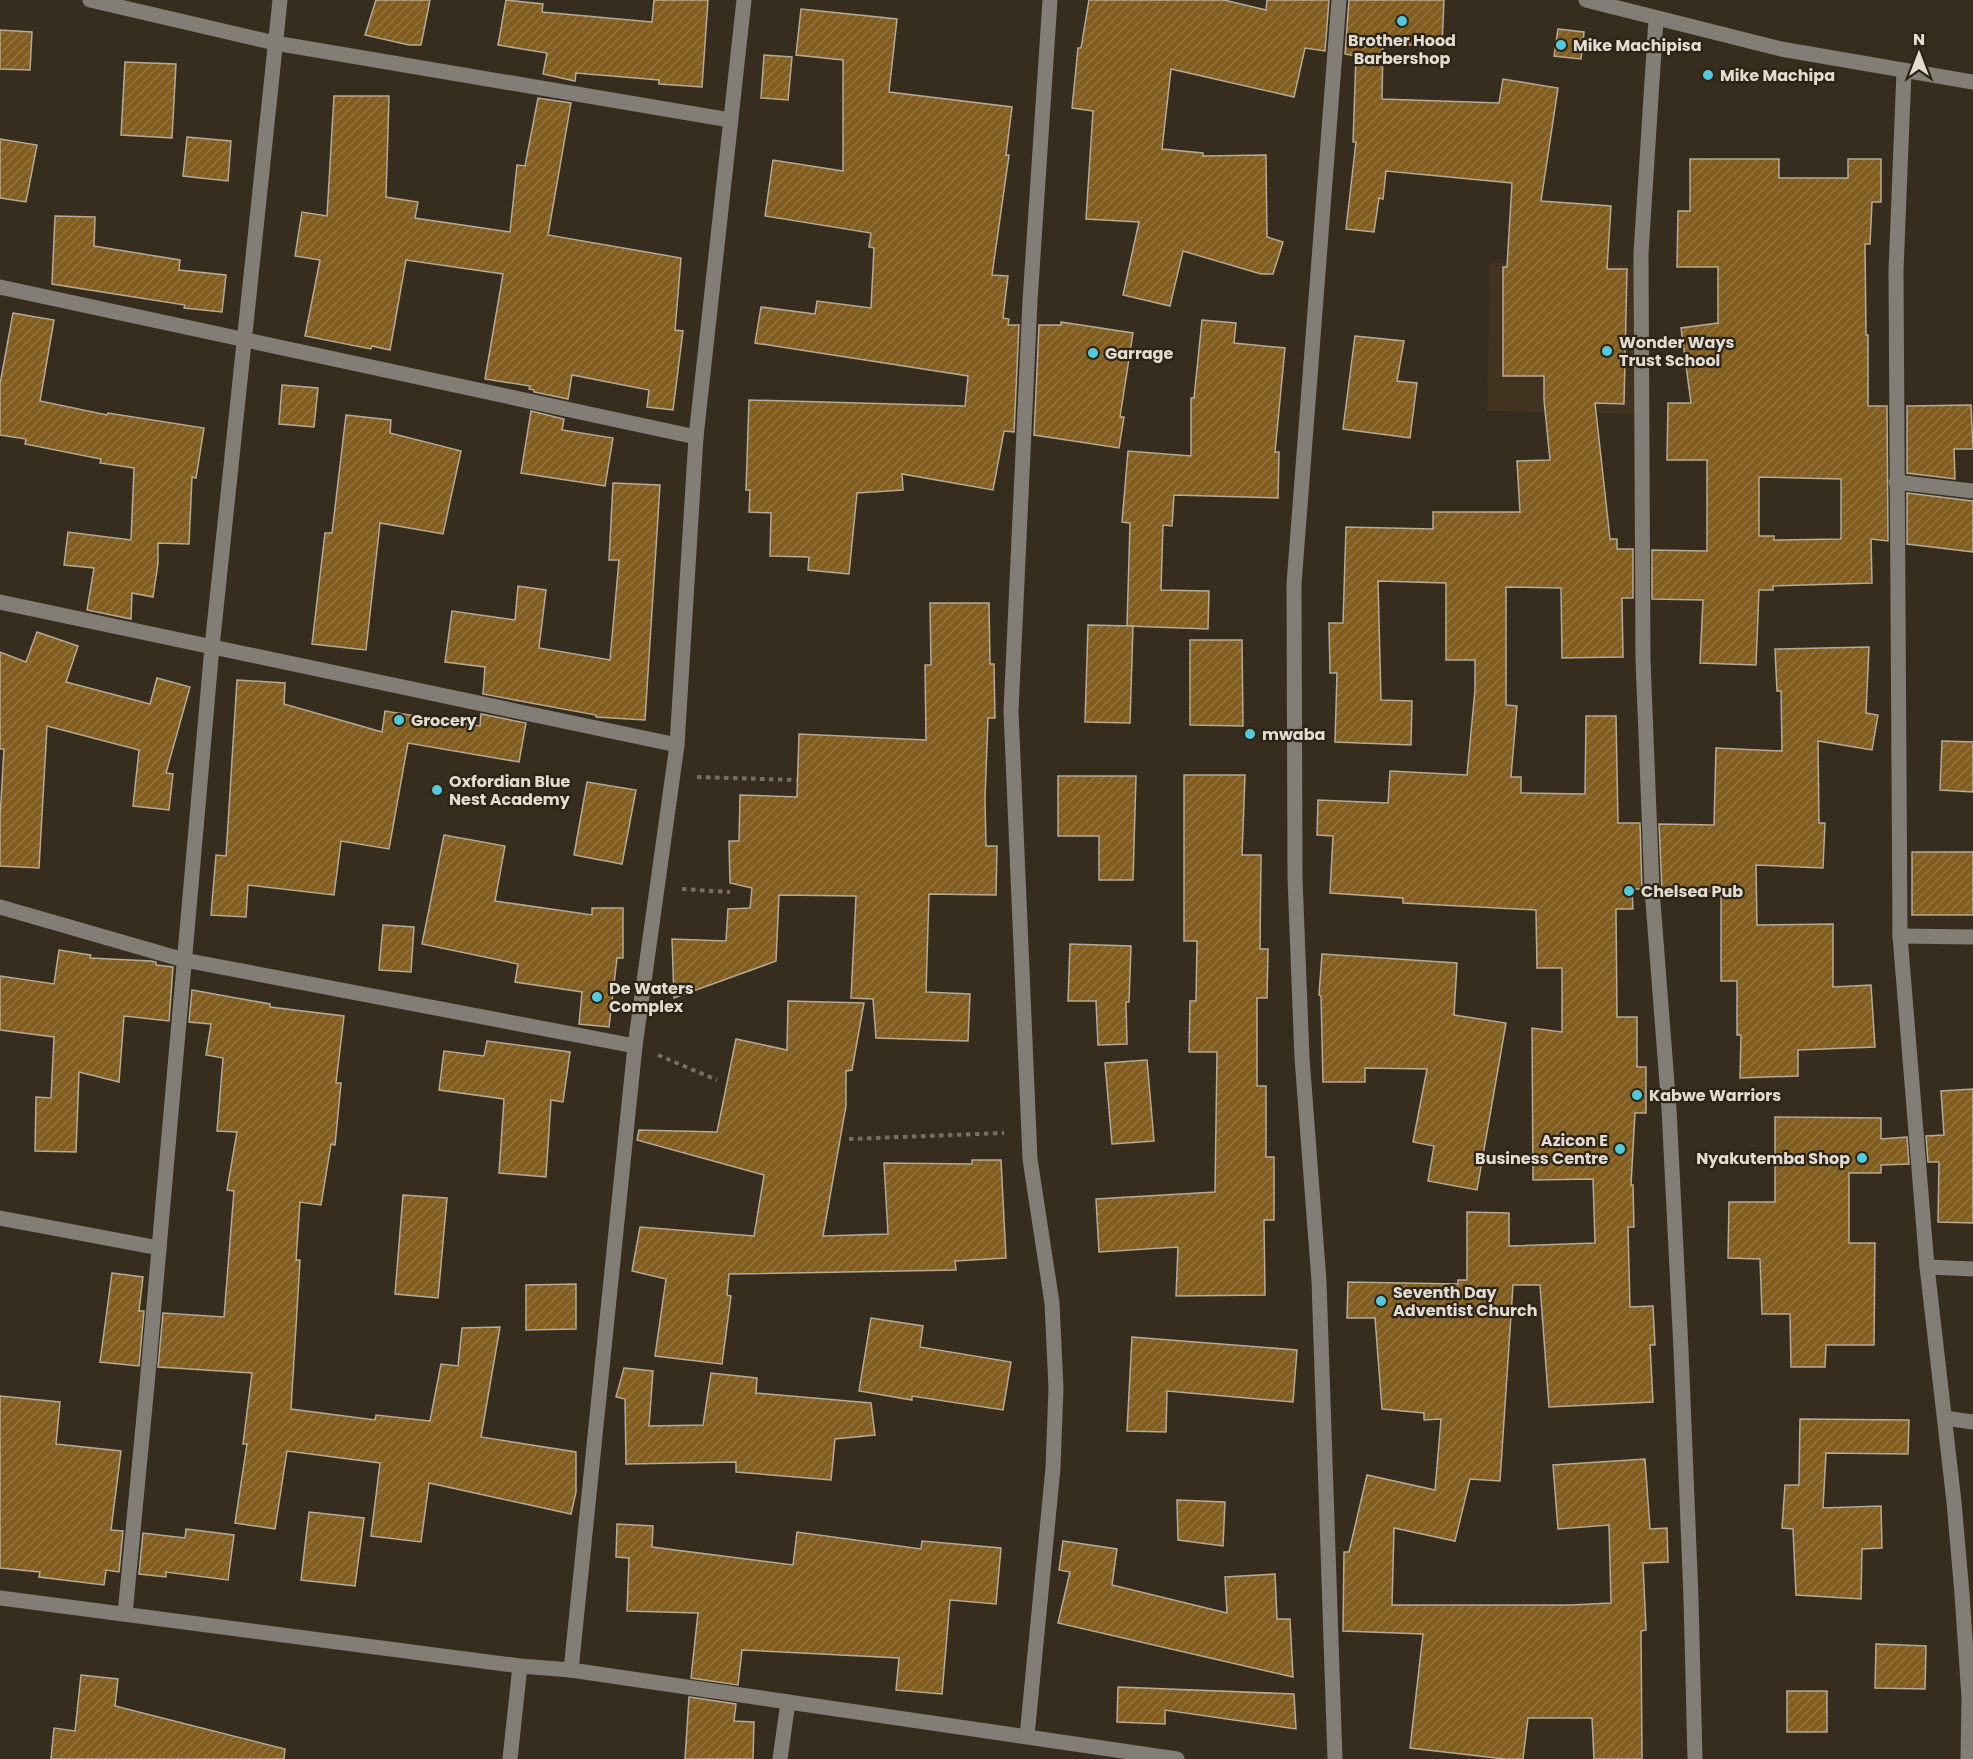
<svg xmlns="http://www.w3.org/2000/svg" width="1973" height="1759" viewBox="0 0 1973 1759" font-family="Poppins,sans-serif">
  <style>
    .built { fill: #41331f }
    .building { fill: url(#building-hatch); stroke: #b5a997; stroke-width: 1.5; fill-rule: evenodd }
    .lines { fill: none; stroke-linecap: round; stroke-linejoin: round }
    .path { stroke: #786f63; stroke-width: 4; stroke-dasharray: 4.5 4.5; stroke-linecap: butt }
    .minor { stroke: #827d75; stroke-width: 15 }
    .poi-dot { fill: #53cadc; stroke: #2d2415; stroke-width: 2 }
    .labels { text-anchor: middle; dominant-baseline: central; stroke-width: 4.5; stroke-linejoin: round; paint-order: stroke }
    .poi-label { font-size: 16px; font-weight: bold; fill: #e3dcd3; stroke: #2d2415; text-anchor: start }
  </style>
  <defs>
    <pattern id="building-hatch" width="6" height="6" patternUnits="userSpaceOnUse" patternTransform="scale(1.5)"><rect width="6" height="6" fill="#815d20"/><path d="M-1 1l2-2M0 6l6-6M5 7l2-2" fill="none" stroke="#937440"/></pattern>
  </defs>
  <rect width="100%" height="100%" fill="#372d1f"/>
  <polygon class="built" points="1490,263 1636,265 1634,414 1487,411"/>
  <g class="building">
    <polygon points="376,0 430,0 421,45 409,45 365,35"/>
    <polygon points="506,0 543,4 542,12 652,22 654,0 708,0 702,87 659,84 659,80 576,73 575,81 543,74 547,53 498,45"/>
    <polygon points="1089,0 1224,0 1266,10 1267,0 1329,0 1325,51 1305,48 1294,97 1171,69 1162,149 1203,153 1203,156 1266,155 1267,237 1283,242 1273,274 1261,274 1183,251 1170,306 1123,295 1139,222 1086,219 1093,111 1072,108 1078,48 1081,48"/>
    <polygon points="1349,0 1444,0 1442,46 1383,44 1382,99 1499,103 1503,79 1558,88 1541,201 1611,206 1607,269 1627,269 1624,404 1595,403 1610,539 1617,539 1617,549 1633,549 1633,598 1622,598 1623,657 1562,658 1561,588 1506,587 1506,705 1517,706 1511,777 1521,777 1521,793 1585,794 1586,716 1616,716 1618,823 1640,823 1642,889 1632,889 1633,909 1616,909 1617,1017 1637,1017 1637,1067 1646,1067 1646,1113 1635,1113 1631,1185 1633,1185 1634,1227 1628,1227 1630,1307 1653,1306 1655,1345 1650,1345 1653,1402 1549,1407 1540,1285 1513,1285 1500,1481 1470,1479 1455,1541 1394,1528 1392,1605 1571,1605 1611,1603 1609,1525 1558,1529 1553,1465 1645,1459 1650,1529 1667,1528 1668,1562 1643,1563 1646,1630 1641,1631 1642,1759 1594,1759 1592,1718 1528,1718 1523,1759 1505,1759 1410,1748 1423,1634 1343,1631 1344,1552 1349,1552 1367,1475 1435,1490 1441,1419 1424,1420 1424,1413 1382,1409 1375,1318 1347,1318 1348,1282 1458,1284 1458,1280 1467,1280 1467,1212 1509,1213 1509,1246 1595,1243 1593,1179 1533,1180 1532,1028 1562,1032 1562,968 1537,968 1536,910 1403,903 1403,898 1330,893 1333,836 1317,835 1318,800 1388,803 1390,771 1467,775 1475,690 1475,660 1446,660 1446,583 1378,581 1381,700 1412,701 1411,745 1335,742 1337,673 1330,673 1329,623 1343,623 1346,527 1433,529 1433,512 1520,512 1517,461 1550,460 1544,400 1544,376 1503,376 1503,267 1507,267 1512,183 1386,171 1383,199 1379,198 1374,232 1346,229 1356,142 1353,142 1356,56 1345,54"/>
    <polygon points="801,9 897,19 889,92 1012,107 1006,155 1009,155 992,275 1008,276 1003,318 1009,319 1008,325 1019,325 1014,432 1004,431 993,490 902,474 903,490 857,493 849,574 808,570 809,557 770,556 771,513 749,512 750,490 746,490 749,400 965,406 968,376 755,343 761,307 815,314 817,301 871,308 874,248 869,247 871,233 765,216 773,160 843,171 843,60 796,55"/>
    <polygon points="1558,29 1584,32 1581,59 1554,56"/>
    <polygon points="0,30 32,32 30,70 0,69"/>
    <polygon points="764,55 792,57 788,100 761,98"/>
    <polygon points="125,62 176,64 172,138 121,135"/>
    <polygon points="334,96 389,96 386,197 418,202 415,218 510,232 517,165 525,166 538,98 571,103 548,235 681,258 675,330 683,331 673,410 647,407 649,390 572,375 568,399 534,392 534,390 529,389 530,386 485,379 503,274 406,260 390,350 372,346 371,349 305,336 320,260 295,256 302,212 327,216"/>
    <polygon points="187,137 231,141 228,181 183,176"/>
    <polygon points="0,139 37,145 26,202 0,198"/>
    <path d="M1690,159H1779V178H1848V159H1881V202H1872L1870,244H1865L1866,335H1868V406H1887L1888,541L1871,539L1872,583L1773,586V590H1759L1756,665L1700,663L1703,600L1652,599V550L1707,551V460H1667L1668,403H1691L1681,328L1718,323V267H1677L1678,211H1690ZM1759,477L1841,479V539L1774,540V536H1759Z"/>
    <polygon points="55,216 95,217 94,246 180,260 179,270 226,275 222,312 184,308 185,305 52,284"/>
    <polygon points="13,313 54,320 40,401 107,415 108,413 204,428 196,478 192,477 189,544 158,543 158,563 153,597 132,593 131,619 87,610 94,568 64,565 68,532 131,540 134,468 100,463 101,459 25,444 26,439 0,435 0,384"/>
    <polygon points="1202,320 1236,323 1234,343 1285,348 1275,452 1279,452 1278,498 1174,495 1172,526 1163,525 1161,590 1209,591 1208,629 1127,626 1130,523 1122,522 1128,451 1191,456 1191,398 1194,398"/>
    <polygon points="1061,322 1133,333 1120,417 1124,417 1119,448 1034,435 1039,325 1061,325"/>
    <polygon points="1355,336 1404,341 1397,381 1417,383 1410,438 1343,429"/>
    <polygon points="282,385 318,388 314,427 279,424"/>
    <polygon points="1971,405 1973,449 1954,449 1955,479 1907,473 1907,406"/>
    <polygon points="531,411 564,419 562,430 613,438 605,486 521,473"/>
    <polygon points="346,415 391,420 390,433 461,451 443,534 380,523 366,650 312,644 325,533 332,533"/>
    <polygon points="613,483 660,485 645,720 596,717 596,715 483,694 485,667 445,662 452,611 515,620 518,586 546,590 539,648 610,660 619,560 609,560"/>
    <polygon points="1907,493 1973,501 1973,552 1907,544"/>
    <polygon points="930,603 989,603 990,664 994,664 995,718 988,718 985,798 986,846 997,846 996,895 929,894 926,992 970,994 968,1041 876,1038 873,999 851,998 856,896 779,895 776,961 674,998 672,939 726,941 728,909 750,908 752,888 730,883 729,841 739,841 740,795 797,797 799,734 926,740 925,665 931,665"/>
    <polygon points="1088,625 1133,626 1130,723 1085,722"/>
    <polygon points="37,632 78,646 66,682 150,704 157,678 190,687 166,773 173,774 169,810 133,806 139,750 47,726 39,868 0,866 0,818 4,749 0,749 0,652 26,662"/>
    <polygon points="1190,640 1242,640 1243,726 1190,725"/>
    <polygon points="1869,647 1866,713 1878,715 1872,750 1818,741 1819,823 1825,823 1823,868 1756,865 1757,925 1833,924 1833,987 1871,985 1875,1047 1798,1050 1798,1076 1740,1078 1741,1035 1737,1035 1737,981 1721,981 1721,892 1662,890 1659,824 1714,825 1716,748 1782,751 1781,691 1777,691 1775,649"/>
    <polygon points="237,680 285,683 284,704 382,732 385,711 480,726 481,714 526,723 519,762 408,743 389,849 341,841 334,895 248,885 246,917 211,915 216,855 226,856"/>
    <polygon points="1942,741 1973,742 1973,792 1940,790"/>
    <polygon points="1184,775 1245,775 1242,855 1261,855 1260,949 1268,949 1267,998 1257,998 1257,1086 1266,1086 1266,1157 1274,1157 1274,1220 1264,1220 1265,1295 1176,1296 1178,1247 1099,1252 1096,1199 1215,1192 1217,1052 1189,1052 1190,1001 1196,1001 1197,941 1184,941"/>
    <polygon points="1058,776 1136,776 1133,880 1099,880 1099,836 1058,836"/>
    <polygon points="587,782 636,790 622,864 574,855"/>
    <polygon points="444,835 505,846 495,901 592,915 592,908 623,908 623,958 617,958 609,1027 579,1024 582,992 515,982 518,964 422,944"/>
    <rect x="1912" y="852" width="61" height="63"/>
    <polygon points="383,925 414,927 411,972 379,970"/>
    <polygon points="1070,944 1131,946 1129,1002 1126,1002 1127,1044 1098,1045 1096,1001 1068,1001"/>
    <polygon points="59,950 91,955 90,958 151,961 156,962 156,965 173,967 169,1021 124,1016 119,1082 79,1072 76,1152 35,1151 36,1097 51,1098 54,1037 0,1030 0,976 54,984"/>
    <polygon points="1322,954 1457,963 1454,1015 1506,1023 1477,1190 1428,1181 1434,1146 1413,1142 1427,1069 1365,1068 1365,1082 1323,1082 1321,996 1319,995"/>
    <polygon points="192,990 270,1004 270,1007 344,1016 336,1083 341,1083 335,1145 331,1144 321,1205 300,1202 296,1260 300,1260 291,1409 375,1420 376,1415 430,1421 441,1364 458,1366 462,1328 500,1327 481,1437 576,1452 576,1492 571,1514 429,1483 421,1542 371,1536 380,1463 287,1451 275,1529 235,1523 247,1444 243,1444 252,1373 158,1367 163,1313 224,1317 234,1191 227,1190 237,1132 217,1131 223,1058 206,1055 211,1024 189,1022"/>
    <polygon points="788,1001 864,1003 852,1070 846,1071 846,1106 823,1236 888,1234 884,1163 972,1164 972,1160 1001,1160 1006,1258 955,1261 956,1270 729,1274 727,1295 731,1296 722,1364 655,1356 666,1279 632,1271 640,1227 754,1236 764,1175 637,1140 639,1130 717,1132 736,1039 787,1050"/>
    <polygon points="487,1041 570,1052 563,1102 551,1100 546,1177 499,1173 504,1099 439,1090 444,1051 484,1056"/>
    <polygon points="1147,1060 1154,1141 1112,1144 1105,1063"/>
    <polygon points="1973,1089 1973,1223 1938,1222 1939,1162 1928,1162 1926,1136 1944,1135 1941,1091"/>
    <polygon points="1775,1117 1881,1118 1881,1139 1907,1137 1909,1164 1881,1165 1881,1173 1849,1173 1849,1243 1875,1243 1874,1345 1826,1345 1825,1367 1791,1367 1790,1314 1762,1314 1760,1259 1728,1258 1729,1202 1775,1202"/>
    <polygon points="403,1195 447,1198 438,1298 395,1294"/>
    <polygon points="112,1273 143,1277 139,1311 144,1311 139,1366 100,1362"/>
    <polygon points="576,1284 576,1329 526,1330 526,1285"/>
    <polygon points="871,1318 923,1326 920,1347 1011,1362 1003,1410 912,1396 912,1400 859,1391"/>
    <polygon points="1132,1337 1297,1350 1293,1402 1167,1391 1166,1432 1127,1431"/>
    <polygon points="624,1368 653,1371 649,1426 703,1425 711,1373 757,1378 756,1393 871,1403 875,1435 835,1439 831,1480 736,1472 736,1462 626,1464 625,1399 616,1397"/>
    <polygon points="0,1396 60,1402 56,1444 121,1451 111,1530 123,1531 119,1572 106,1570 104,1585 39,1577 40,1572 0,1568"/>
    <polygon points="1800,1419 1909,1420 1908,1454 1826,1453 1823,1508 1881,1506 1882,1548 1862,1549 1861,1599 1796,1595 1793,1529 1782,1528 1785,1485 1799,1485"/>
    <polygon points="1177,1500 1225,1502 1223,1546 1178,1540"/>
    <polygon points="309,1512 364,1518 355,1586 301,1580"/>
    <polygon points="617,1524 653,1526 652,1547 793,1565 797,1532 921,1549 922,1541 1001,1548 996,1604 950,1600 942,1694 896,1690 899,1658 742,1650 738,1685 691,1678 698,1613 627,1611 629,1558 616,1557"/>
    <polygon points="186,1529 234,1535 228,1580 166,1572 166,1577 139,1574 143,1533 185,1538"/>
    <polygon points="1063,1541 1117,1549 1112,1585 1227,1613 1225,1577 1275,1574 1277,1619 1290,1619 1293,1677 1058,1623 1070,1572 1059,1570"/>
    <polygon points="1876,1644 1926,1646 1925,1689 1875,1688"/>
    <polygon points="81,1675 118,1679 115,1706 285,1749 284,1759 51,1759 54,1728 75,1731"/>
    <polygon points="1118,1687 1294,1694 1296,1729 1165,1710 1165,1724 1117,1722"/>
    <rect x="1787" y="1691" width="40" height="41"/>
    <polygon points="689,1697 736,1704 734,1721 754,1722 753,1759 685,1759"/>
  </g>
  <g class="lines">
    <g class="path">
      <polyline points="697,777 797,780"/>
      <polyline points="682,889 730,892"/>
      <polyline points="658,1055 717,1080"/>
      <polyline points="849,1139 1004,1133"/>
    </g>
    <g class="minor">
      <polyline points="90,0 275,43 730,120"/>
      <polyline points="1586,0 1781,49 1973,82"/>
      <polyline points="1656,19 1641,253 1643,659 1652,889 1669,1109 1681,1350 1691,1598 1695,1759"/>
      <polyline points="1904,71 1896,271 1900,936 1927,1267 1954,1502 1962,1594 1969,1698 1968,1759"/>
      <polyline points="0,287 696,437"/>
      <polyline points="1896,482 1973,491"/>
      <polyline points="0,602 677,745"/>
      <polyline points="0,907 184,960 635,1046"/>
      <polyline points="1900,936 1973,937"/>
      <polyline points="0,1218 159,1248"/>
      <polyline points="1927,1267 1973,1269"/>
      <polyline points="1945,1418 1973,1422"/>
      <polyline points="0,1598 520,1666 571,1670 1177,1759"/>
      <polyline points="125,1614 147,1385 212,647 280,0"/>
      <polyline points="571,1670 635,1046 677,745 696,437 744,0"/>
      <polyline points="1027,1736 1053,1468 1056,1388 1052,1303 1030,1159 1011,711 1030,301 1050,0"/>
      <polyline points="510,1759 520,1666"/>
      <polyline points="780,1759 788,1702"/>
      <polyline points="1335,1759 1319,1281 1302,1058 1295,878 1294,584 1339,0"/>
    </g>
  </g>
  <g class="poi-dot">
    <circle cx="1402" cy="21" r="6"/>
    <circle cx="1561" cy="45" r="6"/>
    <circle cx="1708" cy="75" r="6"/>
    <circle cx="1607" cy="351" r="6"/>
    <circle cx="1093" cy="353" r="6"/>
    <circle cx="399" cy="720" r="6"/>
    <circle cx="1250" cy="734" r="6"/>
    <circle cx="437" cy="790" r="6"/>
    <circle cx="1629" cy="891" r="6"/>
    <circle cx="597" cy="997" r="6"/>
    <circle cx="1637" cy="1095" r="6"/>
    <circle cx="1620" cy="1149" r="6"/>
    <circle cx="1862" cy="1158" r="6"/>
    <circle cx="1381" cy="1301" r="6"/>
  </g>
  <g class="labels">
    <g class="poi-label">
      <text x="1402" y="40" text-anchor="middle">Brother Hood<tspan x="1402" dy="18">Barbershop</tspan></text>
      <text x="1573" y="45">Mike Machipisa</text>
      <text x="1720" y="75">Mike Machipa</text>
      <text x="1619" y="342">Wonder Ways<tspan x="1619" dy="18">Trust School</tspan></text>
      <text x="1105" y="353">Garrage</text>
      <text x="411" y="720">Grocery</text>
      <text x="1262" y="734">mwaba</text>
      <text x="449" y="781">Oxfordian Blue<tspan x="449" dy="18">Nest Academy</tspan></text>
      <text x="1641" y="891">Chelsea Pub</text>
      <text x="609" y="988">De Waters<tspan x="609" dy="18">Complex</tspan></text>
      <text x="1649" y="1095">Kabwe Warriors</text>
      <text x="1608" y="1140" text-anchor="end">Azicon E<tspan x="1608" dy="18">Business Centre</tspan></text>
      <text x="1850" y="1158" text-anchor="end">Nyakutemba Shop</text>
      <text x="1393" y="1292">Seventh Day<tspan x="1393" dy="18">Adventist Church</tspan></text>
    </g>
  </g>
  <g transform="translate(1919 54)" stroke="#2d2415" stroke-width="4.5" paint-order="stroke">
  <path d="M0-4.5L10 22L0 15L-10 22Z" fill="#e3dcd3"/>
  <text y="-9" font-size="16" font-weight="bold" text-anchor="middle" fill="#e3dcd3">N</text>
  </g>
</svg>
